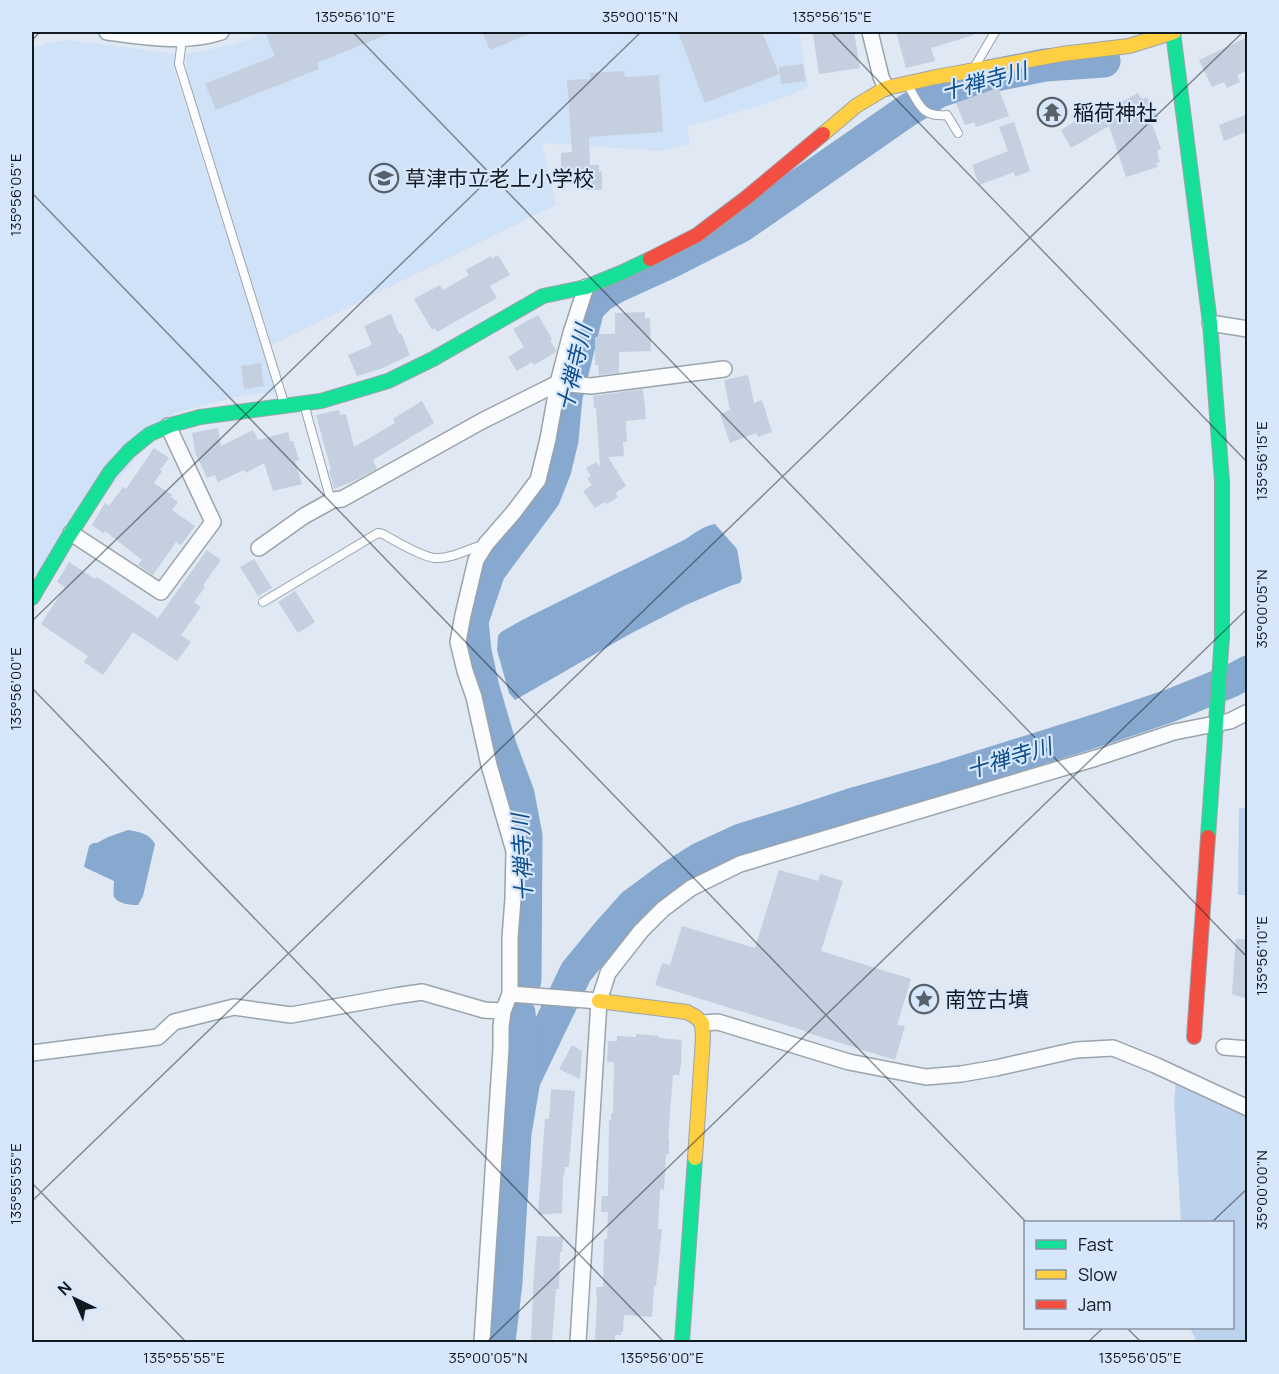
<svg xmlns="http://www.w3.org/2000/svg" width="1279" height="1374" viewBox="0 0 1279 1374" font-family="Manrope,'Noto Sans JP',sans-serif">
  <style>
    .built { fill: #d0e2f8 }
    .green { fill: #bcd2ec }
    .water { fill: #87a8cf }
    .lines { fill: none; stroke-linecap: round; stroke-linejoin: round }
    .river { stroke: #87a8cf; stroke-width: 33 }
    .building { fill: #c4d0df }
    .lane-casing { stroke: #9ba3ac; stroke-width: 10 }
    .street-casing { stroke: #9ba3ac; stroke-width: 18 }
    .fast-casing { stroke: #9ba3ac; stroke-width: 16 }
    .slow-casing { stroke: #9ba3ac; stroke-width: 16 }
    .jam-casing { stroke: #9ba3ac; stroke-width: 16 }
    .lane { stroke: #fafcfd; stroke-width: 8 }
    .street { stroke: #fafcfd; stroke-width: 15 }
    .fast { stroke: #16e098; stroke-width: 14 }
    .slow { stroke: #ffcf43; stroke-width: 14 }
    .jam { stroke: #f24e42; stroke-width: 14 }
    .ticks { fill: none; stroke: #101820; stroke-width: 1.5; stroke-opacity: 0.45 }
    .labels { text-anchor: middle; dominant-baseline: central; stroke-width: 4.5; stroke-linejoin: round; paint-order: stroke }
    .poi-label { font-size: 21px; fill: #101820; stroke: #d7e7fb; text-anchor: start }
    .water-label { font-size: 22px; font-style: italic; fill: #0f4e8d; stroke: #d7e7fb }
    .neatline { fill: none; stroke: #101820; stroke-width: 2 }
    .ticks-label { font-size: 15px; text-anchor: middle; fill: #101820 }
  </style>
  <rect width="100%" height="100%" fill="#dfe8f3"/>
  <g class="built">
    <polygon points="264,32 799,32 808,88 775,101 687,127 690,144 664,151 542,143 556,205 272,345 187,77 186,54 231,45 250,39"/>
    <polygon points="68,40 176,54 174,70 276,392 245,395 175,413 32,579 32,48 48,43"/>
  </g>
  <g class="green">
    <polygon points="1239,808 1247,808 1247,895 1238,895"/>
    <polygon points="1176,1082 1247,1115 1247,1342 1197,1342 1190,1328 1232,1328 1232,1222 1181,1222 1174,1100"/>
  </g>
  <g class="water">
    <path d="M715,524L737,549L742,578L740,583L730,586L686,605L628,635L515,700L509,693L497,650L498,636L501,632L524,619L684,540C694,534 703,526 715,524Z"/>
    <path d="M128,830C139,832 149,833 155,844L143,896L138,905C131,905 118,904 114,897C113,893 114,886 114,881L84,867L89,846L93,843H97L108,837Z"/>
  </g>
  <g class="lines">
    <g class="river">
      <polyline points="525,980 526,836 518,794 500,746 483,688 475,651 472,621 489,571 544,497 555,469 562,440 566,397 588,308 600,296 615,287 668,263 741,226 905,112 939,91 985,77 1045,65 1104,61"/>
      <polyline points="524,1080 576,972 608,933 633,905 668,879 700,859 741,840 796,823 857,803 945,778 1101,729 1169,706 1231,681 1248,672"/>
      <polyline points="499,1342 506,1282 515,1133 524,1080 519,1013"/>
    </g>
  </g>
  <g class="building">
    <polygon points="265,32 393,32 317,63 319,69 216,110 205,84 275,56"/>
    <polygon points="482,32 533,32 490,50"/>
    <polygon points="678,32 762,32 779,74 705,103"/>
    <polygon points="816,32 854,32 860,68 819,74 813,34 816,34"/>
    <polygon points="896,32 973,32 974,35 931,48 935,61 906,68"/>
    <polygon points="1248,37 1248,70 1237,75 1240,82 1227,88 1224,82 1212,87 1199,60"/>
    <polygon points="803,64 806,81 781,84 779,67"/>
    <polygon points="624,71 625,77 659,75 663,132 589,137 590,165 599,165 599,172 602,171 602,190 586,190 586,184 566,184 565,180 561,180 561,153 572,152 567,80 590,79 590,73"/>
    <polygon points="997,88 998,90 999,89 1009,116 976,127 974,122 965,125 956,103"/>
    <polygon points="1138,93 1142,99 1147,97 1157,117 1151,120 1161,149 1157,151 1160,162 1156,163 1158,167 1126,177 1109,126 1071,148 1061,130 1085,115 1086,118 1089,116 1091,119"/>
    <polygon points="1057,101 1063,115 1048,122 1042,109"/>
    <polygon points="1248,114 1248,131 1224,141 1219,125"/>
    <polygon points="1014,122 1030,171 1015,177 1014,172 979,185 972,165 1008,151 999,127"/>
    <polygon points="498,255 510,275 490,286 497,298 437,332 435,328 432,330 414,299 440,285 443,290 469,275 466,270 491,256 492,259"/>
    <polygon points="645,312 645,318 650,318 651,351 619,352 619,373 599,375 598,365 595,365 595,337 599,337 599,334 615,334 615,313"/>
    <polygon points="391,314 399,334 401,333 410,355 383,368 357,376 348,355 372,345 364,326"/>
    <polygon points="538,315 552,339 550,340 556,350 556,352 534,365 532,362 517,371 508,357 524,347 513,329"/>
    <polygon points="261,363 264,386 244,389 241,366"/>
    <polygon points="748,375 754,403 762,400 772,432 758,437 756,433 730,443 720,414 730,410 724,380"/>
    <polygon points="643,389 646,419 626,421 627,442 623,442 624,456 608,457 626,486 616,493 618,497 607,504 605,502 595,508 583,491 592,485 587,478 591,476 586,468 596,462 600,467 596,408 594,408 593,396"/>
    <polygon points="422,401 434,423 373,460 377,469 354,481 334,489 329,471 331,470 316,415 339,410 340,415 346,414 354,447 395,423 393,419"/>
    <polygon points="218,428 221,446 253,430 258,440 288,432 290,441 293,441 299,460 295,461 302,484 273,491 264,463 246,473 244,470 218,482 215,475 207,478 195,452 192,433"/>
    <polygon points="154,448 169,458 160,470 162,471 154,483 172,495 171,497 178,502 172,510 195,526 181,545 176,542 153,575 138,565 142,560 105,531 104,534 92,525 105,503 109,506 123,487 126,489"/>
    <polygon points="207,550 221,560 203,585 205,587 194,602 201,607 181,635 191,642 177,661 133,632 103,675 84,662 88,656 41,624 65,587 57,582 69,562 95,579 97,577 158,618"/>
    <polygon points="254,559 272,588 258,596 240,567"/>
    <polygon points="295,591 315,622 298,633 278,602"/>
    <polygon points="779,870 818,881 820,874 843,881 821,951 911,979 897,1025 905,1026 895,1060 805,1032 805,1031 655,985 662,963 670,965 682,926 755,948"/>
    <polygon points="1236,939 1248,939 1248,999 1232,994"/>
    <polygon points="636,1034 659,1036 659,1038 682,1040 681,1060 682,1060 679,1075 673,1075 668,1138 669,1138 669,1154 666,1154 664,1190 660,1189 658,1229 662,1229 656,1286 654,1286 652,1317 624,1315 623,1332 621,1332 621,1335 615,1335 615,1342 595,1341 597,1302 596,1287 603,1287 604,1239 607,1239 608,1212 601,1212 602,1196 608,1196 609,1120 611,1120 611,1113 613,1113 614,1062 607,1062 608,1041 617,1041 617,1036 636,1037"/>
    <polygon points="572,1045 582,1051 580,1079 559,1069"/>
    <polygon points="551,1089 575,1091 569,1167 565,1167 564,1176 563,1176 562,1213 538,1215 545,1119 549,1119"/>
    <polygon points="537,1236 563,1237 562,1252 560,1252 559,1289 556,1289 552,1342 531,1342 534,1270"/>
  </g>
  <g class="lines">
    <g class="lane-casing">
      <g id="lane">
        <polyline points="182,39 179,64 284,403"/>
        <polyline points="975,66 995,32"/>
        <path d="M909,87C920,106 922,117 947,115L958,133"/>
        <polyline points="304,404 331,501"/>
        <path d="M263,602L378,533L383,534C395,541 422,557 435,558C451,559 469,549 485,544"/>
      </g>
    </g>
    <g class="street-casing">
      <g id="street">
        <path d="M107,32C145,37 184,44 221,32"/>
        <polyline points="870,32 881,77 886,88"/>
        <polyline points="1210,323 1248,329"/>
        <polyline points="71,533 161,592 213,522 168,426"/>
        <polyline points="259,548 304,516 333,500 342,499 482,421 558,383 591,386 724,369"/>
        <polyline points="510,994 599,1001"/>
        <polyline points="702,1023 718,1022 849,1062 926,1077 961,1074 996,1068 1076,1050 1113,1048 1155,1065 1248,1108"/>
        <polyline points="1224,1047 1248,1049"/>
        <polyline points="32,1053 158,1037 174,1022 234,1007 291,1015 395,996 422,992 484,1010 503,1011"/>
        <polyline points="482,1342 501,1049 501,1027 503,1011 510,994 510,938 513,899 514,851 489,765 474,697 465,671 458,642 463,615 476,560 486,544 513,513 538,480 548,439 558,383 571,333 586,287"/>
        <polyline points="578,1342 599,1001 608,973 641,931 663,909 691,888 740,864 1096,758 1174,732 1230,721 1248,712"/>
      </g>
    </g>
    <g class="fast-casing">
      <g id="fast">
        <polyline points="1173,32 1210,323 1222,481 1222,637 1208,837"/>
        <polyline points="32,598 67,539 110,472 129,451 150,434 171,425 200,417 321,401 388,381 433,359 543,296 586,287 623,272 650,259"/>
        <polyline points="682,1342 695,1158"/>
      </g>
    </g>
    <g class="slow-casing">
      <g id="slow">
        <polyline points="823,134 856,106 886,88 936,77 1062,54 1129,46 1174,32"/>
        <polyline points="599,1001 687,1012 696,1017 702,1023 703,1038 695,1158"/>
      </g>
    </g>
    <g class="jam-casing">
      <g id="jam">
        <polyline points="650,259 697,235 746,198 823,134"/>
        <polyline points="1194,1037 1208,837"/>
      </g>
    </g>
    <use href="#lane" class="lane"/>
    <use href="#street" class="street"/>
    <use href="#fast" class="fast"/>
    <use href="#slow" class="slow"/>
    <use href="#jam" class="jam"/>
  </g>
  <path class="ticks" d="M353,32L1248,958M831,32L1248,463M32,40L40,32M32,193L1026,1222M32,621L641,32M32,688L664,1342M32,1183L186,1342M32,1201L1243,32M1212,1222L1248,1188M1127,1328L1141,1342M487,1342L1248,608M1088,1342L1103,1328"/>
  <defs>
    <g id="temple-ring" transform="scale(1.5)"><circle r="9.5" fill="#d7e7fb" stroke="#58616a" stroke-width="1.5"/><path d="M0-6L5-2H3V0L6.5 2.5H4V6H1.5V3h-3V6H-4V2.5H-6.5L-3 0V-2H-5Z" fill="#58616a"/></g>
    <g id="school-ring" transform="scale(1.5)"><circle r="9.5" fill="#d7e7fb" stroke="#58616a" stroke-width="1.5"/><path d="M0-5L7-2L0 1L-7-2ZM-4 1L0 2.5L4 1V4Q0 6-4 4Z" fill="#58616a"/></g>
    <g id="sight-ring" transform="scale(1.5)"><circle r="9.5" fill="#d7e7fb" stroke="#58616a" stroke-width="1.5"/><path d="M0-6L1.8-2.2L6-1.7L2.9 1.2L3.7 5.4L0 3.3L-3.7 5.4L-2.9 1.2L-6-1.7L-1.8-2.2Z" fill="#58616a"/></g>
  </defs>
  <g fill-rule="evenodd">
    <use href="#temple-ring" x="1052" y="112"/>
    <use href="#school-ring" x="384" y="178"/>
    <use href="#sight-ring" x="924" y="999"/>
  </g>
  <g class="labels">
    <g class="poi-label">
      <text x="1073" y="112">稲荷神社</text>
      <text x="405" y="178">草津市立老上小学校</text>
      <text x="945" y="999">南笠古墳</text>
    </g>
    <g class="water-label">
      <text transform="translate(984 81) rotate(-15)">十禅寺川</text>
      <text transform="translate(574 368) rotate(-77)">十禅寺川</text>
      <text transform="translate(1009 758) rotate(-17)">十禅寺川</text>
      <text transform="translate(522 858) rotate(-93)">十禅寺川</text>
    </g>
  </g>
  <rect width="1279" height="1374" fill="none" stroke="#d7e7fb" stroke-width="66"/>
  <rect x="1024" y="1221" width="210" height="108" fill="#d7e7fb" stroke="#8794a3" stroke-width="1.5"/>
  <rect x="1036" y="1240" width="30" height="9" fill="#16e098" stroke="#8794a3" stroke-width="1.5"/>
  <text x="1078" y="1251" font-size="18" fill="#101820">Fast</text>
  <rect x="1036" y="1270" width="30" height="9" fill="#ffcf43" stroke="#8794a3" stroke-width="1.5"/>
  <text x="1078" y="1281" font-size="18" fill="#101820">Slow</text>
  <rect x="1036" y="1300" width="30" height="9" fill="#f24e42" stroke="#8794a3" stroke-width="1.5"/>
  <text x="1078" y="1311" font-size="18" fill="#101820">Jam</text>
  <g transform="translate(75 1299) rotate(316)" stroke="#d7e7fb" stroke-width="4.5" paint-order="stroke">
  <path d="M0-4.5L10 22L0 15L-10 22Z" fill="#101820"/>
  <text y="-9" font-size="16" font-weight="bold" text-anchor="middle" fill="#101820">N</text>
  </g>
  <rect x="33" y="33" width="1213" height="1308" class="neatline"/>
  <g class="ticks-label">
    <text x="355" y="22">135°56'10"E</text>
    <text x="640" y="22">35°00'15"N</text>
    <text x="832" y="22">135°56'15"E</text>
    <text transform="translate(16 195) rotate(-90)" y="5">135°56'05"E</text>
    <text transform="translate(1262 461) rotate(-90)" y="5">135°56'15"E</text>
    <text transform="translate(1262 609) rotate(-90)" y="5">35°00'05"N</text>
    <text transform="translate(16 689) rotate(-90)" y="5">135°56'00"E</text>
    <text transform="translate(1262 956) rotate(-90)" y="5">135°56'10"E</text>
    <text transform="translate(16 1184) rotate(-90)" y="5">135°55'55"E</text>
    <text transform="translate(1262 1190) rotate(-90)" y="5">35°00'00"N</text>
    <text x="184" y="1363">135°55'55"E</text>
    <text x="488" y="1363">35°00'05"N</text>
    <text x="662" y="1363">135°56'00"E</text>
    <text x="1140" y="1363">135°56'05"E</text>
  </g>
</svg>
